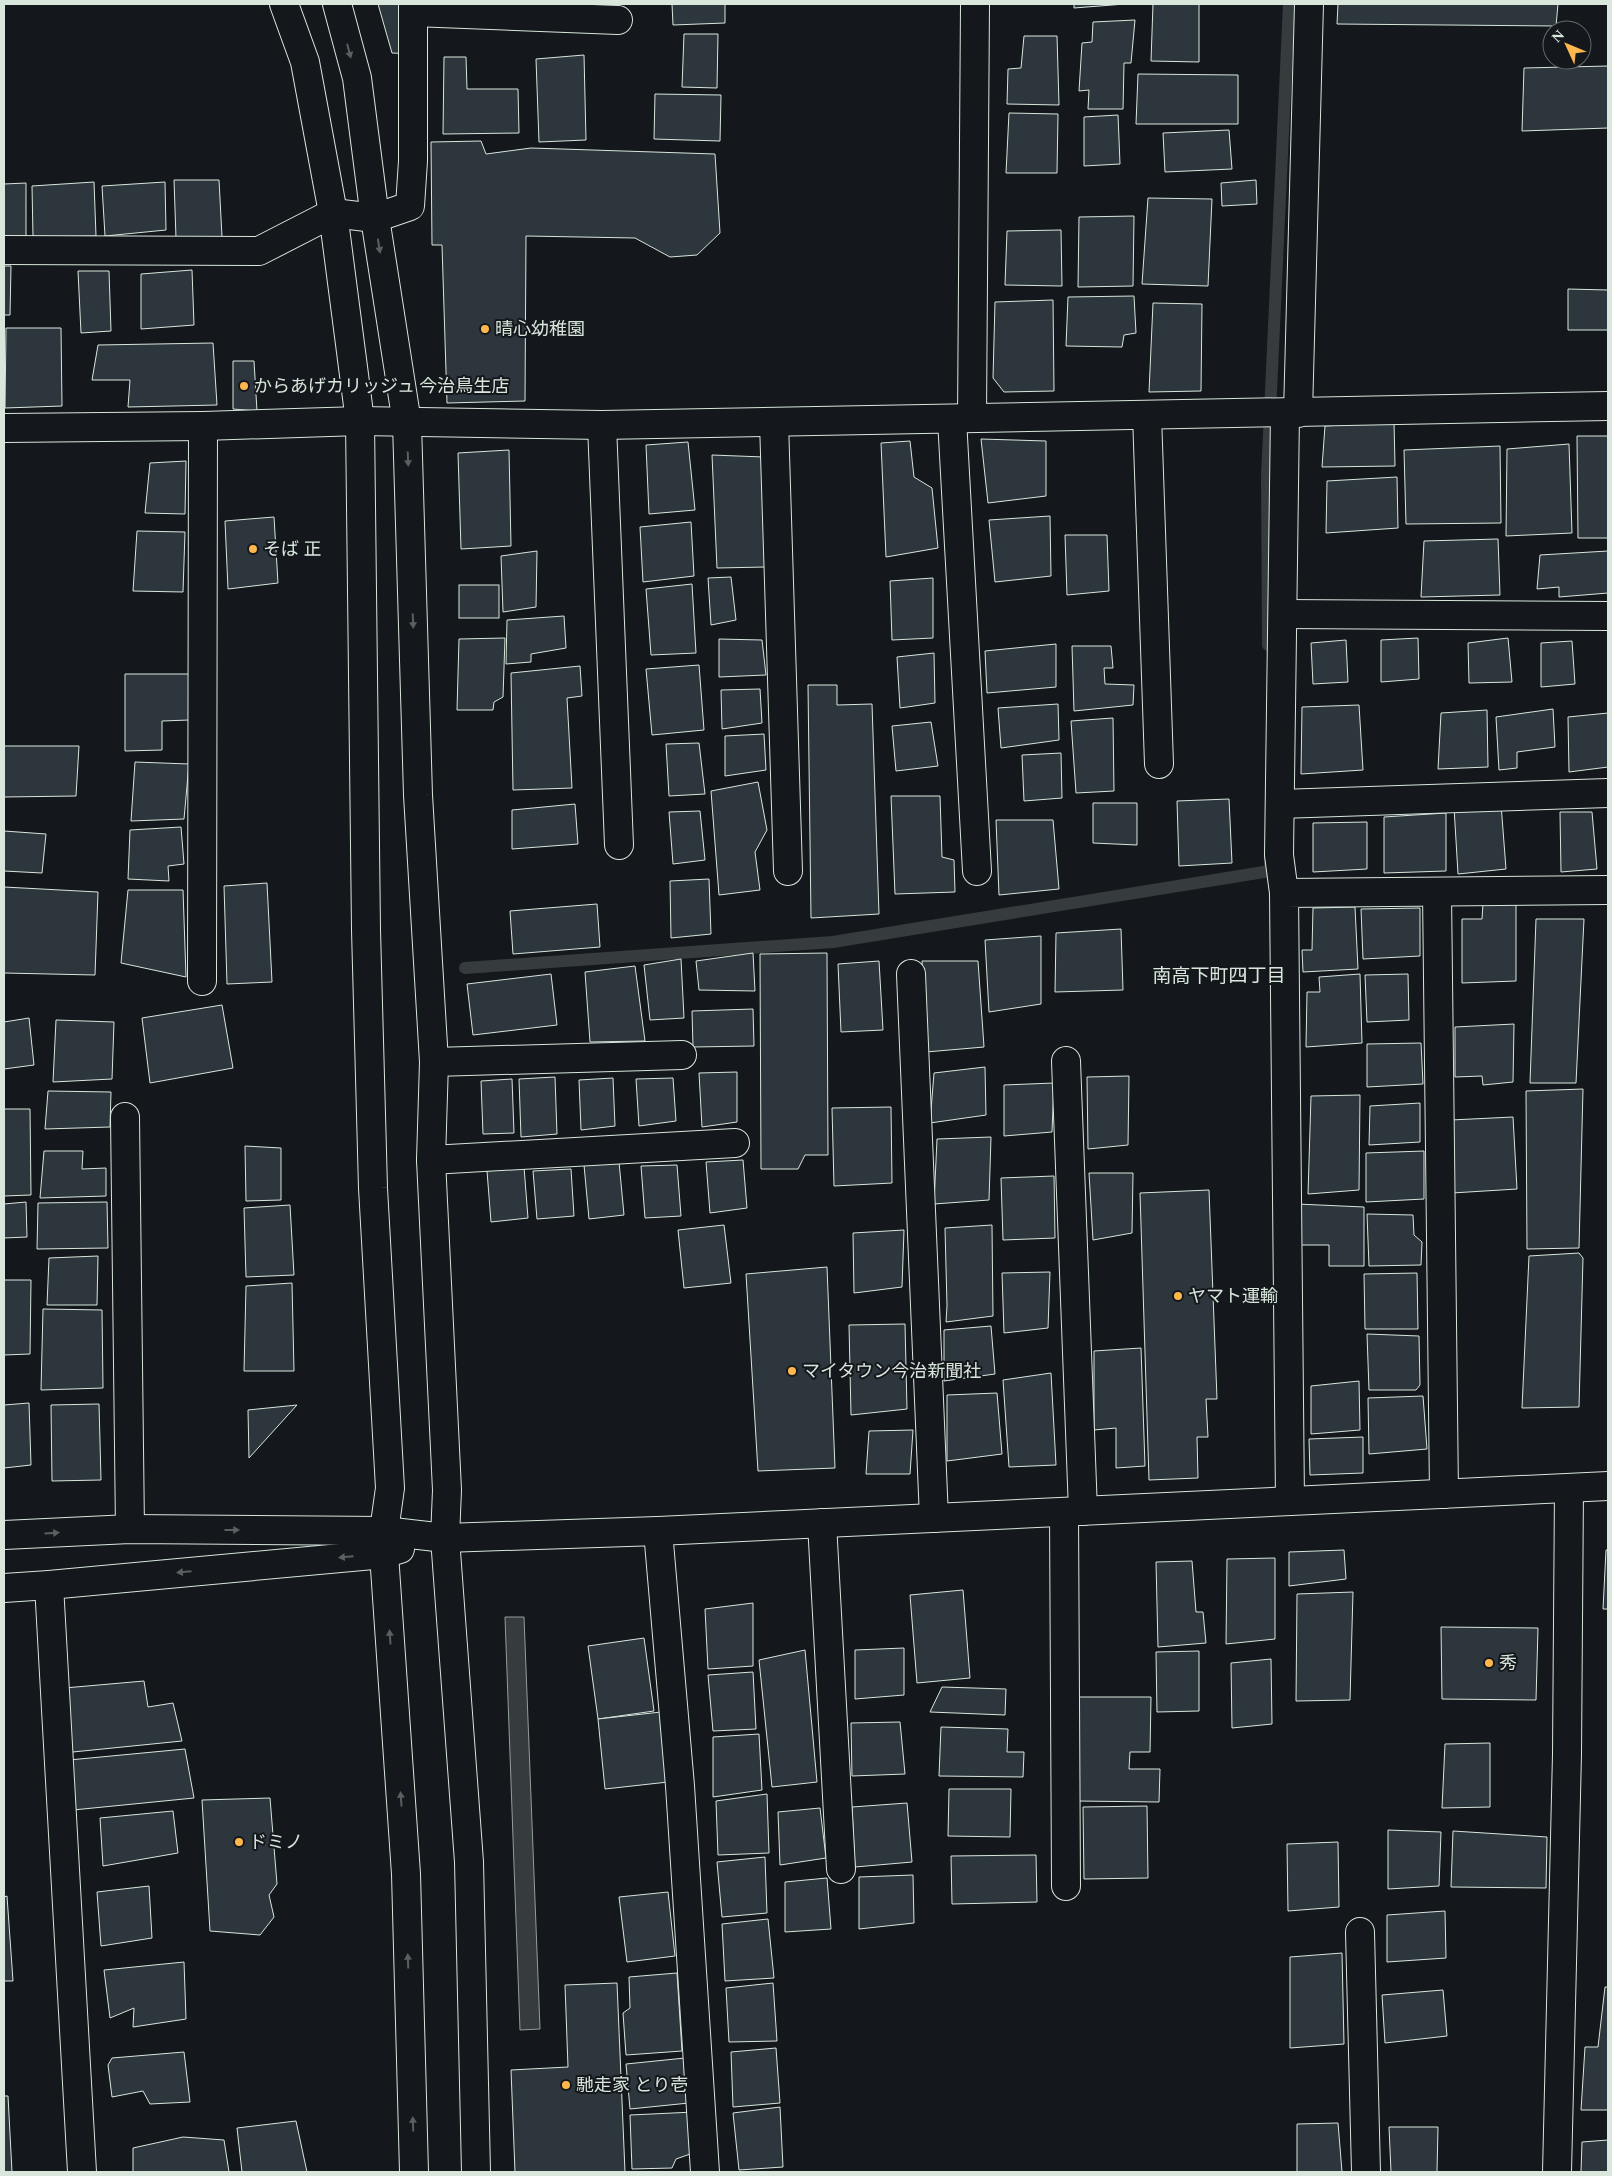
<svg xmlns="http://www.w3.org/2000/svg" width="1612" height="2176" viewBox="0 0 1612 2176" font-family="Spectral,'Noto Sans JP',serif">
  <style>
    .water { fill: #363b3e; stroke: #939e99 }
    .lines { fill: none; stroke-linecap: round; stroke-linejoin: round }
    .stream { stroke: #363b3e; stroke-width: 12 }
    .building { fill: #2c363c; stroke: #d8e6dc }
    .minor-casing { stroke: #d8e6dc; stroke-width: 30 }
    .tertiary-casing { stroke: #d8e6dc; stroke-width: 30 }
    .minor { stroke: #14181c; stroke-width: 28 }
    .tertiary { stroke: #14181c; stroke-width: 28 }
    .oneway { fill: #59605f }
    .poi-dot { fill: #ffb74d; stroke: #14181c; stroke-width: 2 }
    .labels { text-anchor: middle; dominant-baseline: central; stroke-width: 4; stroke-linejoin: round; paint-order: stroke }
    .poi-label { font-size: 18px; fill: #d8e6dc; stroke: #14181c; text-anchor: start }
    .neighbourhood-label { font-size: 19px; fill: #d8e6dc; stroke: #14181c }
  </style>
  <rect width="100%" height="100%" fill="#14181c"/>
  <polygon class="water" points="505,1617 524,1617 540,2029 520,2030"/>
  <g class="lines">
    <g class="stream">
      <polyline points="1268,645 1267,477 1289,4"/>
      <polyline points="465,968 833,942 1270,871 1270,857"/>
    </g>
  </g>
  <g class="building">
    <polygon points="378,4 418,4 418,54 392,53"/>
    <polygon points="672,4 725,4 725,23 673,25"/>
    <polygon points="1074,4 1125,4 1074,8"/>
    <polygon points="1153,4 1199,4 1199,62 1151,61"/>
    <polygon points="1338,4 1558,4 1556,26 1337,24"/>
    <polygon points="1135,20 1131,63 1124,63 1123,109 1088,109 1089,90 1079,91 1082,43 1092,42 1093,22"/>
    <polygon points="684,34 718,34 717,88 682,87"/>
    <polygon points="1024,36 1057,36 1059,105 1007,104 1008,69 1021,68"/>
    <polygon points="584,55 586,140 539,142 536,59"/>
    <polygon points="444,57 466,57 467,89 518,89 519,133 443,134"/>
    <polygon points="1608,66 1608,128 1522,131 1524,68"/>
    <polygon points="1138,74 1238,75 1238,124 1136,124"/>
    <polygon points="655,94 721,95 720,141 654,139"/>
    <polygon points="1009,113 1058,114 1057,173 1006,173"/>
    <polygon points="1118,115 1120,164 1084,166 1084,117"/>
    <polygon points="1229,130 1232,169 1165,172 1163,133"/>
    <polygon points="481,141 486,154 531,148 715,154 720,233 697,255 670,257 635,238 526,236 525,401 447,403 442,245 432,245 431,142"/>
    <polygon points="174,180 219,180 222,237 176,238"/>
    <polygon points="1256,180 1257,204 1222,206 1221,183"/>
    <polygon points="94,182 96,236 33,237 32,186"/>
    <polygon points="165,182 166,230 105,236 102,186"/>
    <polygon points="26,183 26,236 4,237 4,184"/>
    <polygon points="1148,198 1212,199 1208,286 1142,284"/>
    <polygon points="1134,216 1133,286 1078,287 1079,217"/>
    <polygon points="1061,230 1062,286 1005,285 1007,231"/>
    <polygon points="4,266 11,266 10,315 4,315"/>
    <polygon points="192,270 194,325 141,329 141,274"/>
    <polygon points="78,271 109,271 111,331 81,333"/>
    <polygon points="1568,289 1608,290 1608,330 1568,330"/>
    <polygon points="1134,296 1136,333 1124,335 1122,347 1066,346 1068,297"/>
    <polygon points="1053,300 1054,391 1004,392 993,378 995,302"/>
    <polygon points="1153,303 1202,304 1201,391 1149,392"/>
    <polygon points="6,328 61,328 62,406 5,408"/>
    <polygon points="213,343 217,405 128,407 130,380 92,380 98,345"/>
    <polygon points="233,361 254,361 257,411 233,409"/>
    <polygon points="1394,422 1395,466 1322,467 1325,426"/>
    <polygon points="1577,436 1608,436 1608,538 1578,538"/>
    <polygon points="981,439 1046,441 1046,496 988,503"/>
    <polygon points="910,441 914,477 932,488 938,548 886,557 881,443"/>
    <polygon points="688,442 695,510 649,514 646,445"/>
    <polygon points="1569,444 1572,533 1506,536 1507,449"/>
    <polygon points="1500,446 1501,523 1406,524 1404,450"/>
    <polygon points="509,450 511,546 461,549 458,453"/>
    <polygon points="712,455 764,457 766,567 717,568"/>
    <polygon points="186,461 185,514 145,513 150,463"/>
    <polygon points="1397,477 1398,528 1326,533 1327,481"/>
    <polygon points="1050,516 1051,576 995,582 989,520"/>
    <polygon points="274,517 278,583 228,589 225,521"/>
    <polygon points="691,522 694,576 643,582 640,527"/>
    <polygon points="137,531 185,532 183,592 133,591"/>
    <polygon points="1065,535 1107,535 1109,591 1067,595"/>
    <polygon points="1498,539 1500,595 1421,597 1424,541"/>
    <polygon points="537,551 536,607 503,612 501,556"/>
    <polygon points="1608,551 1608,593 1559,597 1559,587 1537,589 1540,555"/>
    <polygon points="731,577 736,620 711,625 708,578"/>
    <polygon points="933,578 933,638 892,640 890,581"/>
    <polygon points="692,584 696,653 651,655 646,589"/>
    <rect x="459" y="585" width="40" height="33"/>
    <polygon points="564,616 566,648 531,654 531,662 506,664 507,620"/>
    <polygon points="505,638 503,697 494,702 493,710 457,710 459,639"/>
    <polygon points="1418,638 1419,679 1381,682 1381,640"/>
    <polygon points="1508,638 1512,682 1469,683 1468,643"/>
    <polygon points="719,639 762,640 766,675 719,677"/>
    <polygon points="1346,640 1348,682 1313,684 1311,643"/>
    <polygon points="1572,641 1575,684 1541,687 1541,643"/>
    <polygon points="1056,644 1056,687 987,693 985,651"/>
    <polygon points="1072,646 1111,646 1113,668 1104,668 1105,684 1134,685 1133,705 1074,711"/>
    <polygon points="934,653 935,703 900,708 897,657"/>
    <polygon points="699,665 704,730 652,735 646,669"/>
    <polygon points="580,666 582,696 567,698 572,788 513,790 511,673"/>
    <polygon points="125,674 189,674 189,720 162,721 162,750 125,751"/>
    <polygon points="808,685 837,685 837,705 872,704 879,914 811,918"/>
    <polygon points="760,689 762,723 722,729 721,690"/>
    <polygon points="1058,704 1059,740 1001,748 998,708"/>
    <polygon points="1359,705 1363,770 1301,774 1302,707"/>
    <polygon points="1553,709 1555,747 1517,752 1517,768 1499,770 1496,717"/>
    <polygon points="1487,710 1488,767 1438,769 1441,713"/>
    <polygon points="1608,713 1608,767 1569,772 1568,717"/>
    <polygon points="1113,718 1114,791 1076,793 1071,721"/>
    <polygon points="931,722 938,766 896,771 892,726"/>
    <polygon points="764,734 766,770 725,776 725,736"/>
    <polygon points="699,743 705,794 669,796 666,744"/>
    <polygon points="4,746 79,746 76,796 4,797"/>
    <polygon points="1061,753 1062,798 1024,801 1022,755"/>
    <polygon points="135,762 189,764 184,819 131,821"/>
    <polygon points="758,782 767,830 755,852 760,890 719,895 711,791"/>
    <polygon points="891,796 940,796 942,857 954,860 955,892 895,894"/>
    <polygon points="1229,799 1232,863 1179,866 1177,801"/>
    <polygon points="1093,803 1137,803 1137,845 1093,843"/>
    <polygon points="575,804 578,844 512,849 512,810"/>
    <polygon points="1501,804 1506,869 1458,874 1454,807"/>
    <polygon points="700,811 705,860 673,864 669,812"/>
    <polygon points="1560,812 1592,812 1597,869 1561,872"/>
    <polygon points="1446,813 1446,871 1384,873 1384,817"/>
    <polygon points="996,820 1053,820 1059,889 999,895"/>
    <polygon points="1367,822 1367,869 1313,872 1313,823"/>
    <polygon points="181,827 184,864 168,866 169,881 128,879 130,830"/>
    <polygon points="4,831 46,834 42,873 4,871"/>
    <polygon points="709,879 711,934 671,938 670,881"/>
    <polygon points="267,883 272,982 227,984 224,886"/>
    <polygon points="4,887 98,892 95,975 4,973"/>
    <polygon points="128,890 183,890 186,977 121,963"/>
    <polygon points="1483,903 1516,903 1516,981 1462,983 1462,919 1482,919"/>
    <polygon points="597,904 600,947 513,954 510,911"/>
    <polygon points="1355,907 1358,969 1303,972 1302,950 1312,950 1313,908"/>
    <polygon points="1420,908 1420,956 1363,959 1361,909"/>
    <polygon points="1536,919 1584,919 1576,1083 1530,1083"/>
    <polygon points="1121,929 1123,990 1055,992 1056,933"/>
    <polygon points="1041,936 1041,1004 989,1012 985,940"/>
    <polygon points="753,953 755,991 699,990 696,961"/>
    <polygon points="827,953 828,1155 805,1155 798,1169 761,1169 760,954"/>
    <polygon points="681,959 684,1018 650,1020 644,965"/>
    <polygon points="879,961 883,1030 841,1032 838,964"/>
    <polygon points="922,961 978,961 984,1047 926,1052"/>
    <polygon points="635,966 645,1041 590,1042 585,972"/>
    <polygon points="551,974 557,1025 473,1035 467,984"/>
    <polygon points="1360,974 1362,1043 1306,1047 1307,992 1320,992 1319,977"/>
    <polygon points="1408,974 1409,1020 1367,1022 1365,975"/>
    <polygon points="222,1005 233,1068 150,1083 142,1018"/>
    <polygon points="753,1009 754,1046 693,1047 692,1011"/>
    <polygon points="29,1018 34,1065 4,1069 4,1022"/>
    <polygon points="56,1020 114,1022 112,1079 53,1082"/>
    <polygon points="1514,1024 1513,1082 1483,1085 1482,1076 1455,1077 1455,1027"/>
    <polygon points="1421,1043 1423,1084 1367,1087 1367,1044"/>
    <polygon points="985,1067 986,1115 930,1123 934,1073"/>
    <polygon points="737,1072 737,1122 702,1127 699,1073"/>
    <polygon points="1129,1076 1128,1145 1088,1149 1087,1077"/>
    <polygon points="555,1077 557,1134 521,1137 519,1079"/>
    <polygon points="613,1078 615,1126 581,1130 579,1080"/>
    <polygon points="673,1078 676,1121 639,1126 636,1079"/>
    <polygon points="512,1079 514,1133 483,1134 481,1081"/>
    <polygon points="1054,1083 1052,1132 1004,1136 1004,1085"/>
    <polygon points="1583,1089 1579,1248 1527,1249 1526,1091"/>
    <polygon points="48,1091 111,1092 110,1127 45,1129"/>
    <polygon points="1360,1095 1359,1190 1308,1194 1311,1096"/>
    <polygon points="1420,1103 1420,1142 1369,1145 1370,1106"/>
    <polygon points="891,1107 892,1183 834,1186 832,1108"/>
    <polygon points="4,1109 30,1109 31,1195 4,1196"/>
    <polygon points="1513,1117 1517,1189 1452,1193 1451,1120"/>
    <polygon points="991,1137 989,1200 934,1204 937,1139"/>
    <polygon points="245,1146 281,1148 281,1200 246,1201"/>
    <polygon points="44,1151 83,1151 82,1169 106,1168 106,1196 40,1198"/>
    <polygon points="1424,1151 1424,1199 1366,1202 1366,1153"/>
    <polygon points="743,1160 747,1208 710,1213 706,1162"/>
    <polygon points="619,1162 624,1215 589,1219 584,1165"/>
    <polygon points="677,1165 681,1216 645,1218 641,1166"/>
    <polygon points="524,1167 528,1218 491,1222 487,1171"/>
    <polygon points="571,1169 574,1216 537,1219 533,1171"/>
    <polygon points="1089,1173 1133,1173 1132,1233 1093,1240"/>
    <polygon points="1054,1176 1055,1238 1003,1240 1001,1178"/>
    <polygon points="1209,1190 1217,1399 1206,1399 1208,1437 1197,1437 1198,1478 1149,1480 1140,1193"/>
    <polygon points="26,1202 27,1237 4,1238 4,1204"/>
    <polygon points="107,1202 108,1248 37,1249 38,1203"/>
    <polygon points="1297,1204 1364,1207 1364,1266 1329,1266 1329,1245 1297,1245"/>
    <polygon points="290,1205 294,1275 246,1277 244,1208"/>
    <polygon points="1367,1214 1413,1215 1414,1235 1422,1242 1421,1265 1369,1266"/>
    <polygon points="724,1225 731,1283 684,1288 678,1230"/>
    <polygon points="992,1225 993,1316 946,1322 947,1306 945,1228"/>
    <polygon points="904,1230 902,1287 854,1293 853,1233"/>
    <polygon points="1579,1253 1583,1258 1579,1407 1522,1408 1529,1256"/>
    <polygon points="98,1256 97,1305 47,1305 49,1258"/>
    <polygon points="827,1267 835,1468 758,1471 746,1274"/>
    <polygon points="1050,1272 1048,1328 1004,1333 1002,1273"/>
    <polygon points="1417,1273 1418,1329 1365,1329 1364,1274"/>
    <polygon points="4,1280 31,1280 30,1354 4,1355"/>
    <polygon points="292,1283 294,1371 244,1371 246,1286"/>
    <polygon points="43,1309 102,1310 103,1388 41,1390"/>
    <polygon points="905,1324 907,1409 851,1415 849,1325"/>
    <polygon points="991,1326 995,1374 944,1381 944,1330"/>
    <polygon points="1367,1334 1419,1336 1420,1385 1416,1390 1369,1390"/>
    <polygon points="1141,1348 1145,1466 1116,1468 1116,1428 1094,1430 1094,1351"/>
    <polygon points="1051,1373 1056,1465 1009,1467 1003,1380"/>
    <polygon points="1359,1381 1360,1430 1311,1434 1311,1386"/>
    <polygon points="997,1393 1002,1454 947,1461 947,1395"/>
    <polygon points="1423,1396 1427,1449 1369,1454 1368,1398"/>
    <polygon points="29,1403 31,1465 4,1468 4,1405"/>
    <polygon points="99,1404 101,1480 52,1481 51,1405"/>
    <polygon points="297,1405 249,1458 248,1410"/>
    <polygon points="913,1430 910,1474 866,1474 869,1431"/>
    <polygon points="1363,1437 1363,1473 1310,1475 1309,1439"/>
    <polygon points="1344,1550 1346,1579 1289,1586 1289,1552"/>
    <polygon points="1606,1550 1608,1550 1608,1609 1603,1609"/>
    <polygon points="1275,1558 1275,1639 1226,1644 1227,1559"/>
    <polygon points="1192,1561 1196,1612 1203,1612 1206,1643 1158,1647 1156,1562"/>
    <polygon points="963,1590 970,1678 917,1683 910,1595"/>
    <polygon points="1353,1592 1350,1700 1296,1701 1297,1594"/>
    <polygon points="753,1603 753,1666 708,1669 705,1609"/>
    <polygon points="1441,1627 1538,1628 1536,1700 1442,1699"/>
    <polygon points="644,1638 654,1711 598,1719 588,1646"/>
    <polygon points="904,1648 904,1695 855,1699 855,1650"/>
    <polygon points="805,1650 817,1782 772,1787 759,1660"/>
    <polygon points="1199,1651 1199,1711 1157,1712 1156,1652"/>
    <polygon points="1271,1659 1272,1724 1232,1728 1231,1663"/>
    <polygon points="753,1672 756,1729 713,1731 708,1675"/>
    <polygon points="144,1681 148,1707 173,1703 182,1741 63,1753 53,1689"/>
    <polygon points="942,1687 1006,1689 1005,1715 930,1712"/>
    <polygon points="1078,1697 1151,1697 1150,1752 1130,1752 1129,1769 1160,1769 1159,1802 1077,1801"/>
    <polygon points="661,1712 668,1782 605,1789 598,1719"/>
    <polygon points="900,1722 905,1774 852,1776 851,1723"/>
    <polygon points="941,1727 1008,1729 1007,1752 1024,1752 1023,1777 939,1776"/>
    <polygon points="759,1734 762,1790 713,1797 713,1737"/>
    <polygon points="1490,1743 1490,1807 1442,1808 1445,1744"/>
    <polygon points="185,1749 194,1798 73,1810 69,1760"/>
    <polygon points="949,1789 1011,1789 1010,1837 948,1836"/>
    <polygon points="767,1794 769,1853 718,1855 716,1801"/>
    <polygon points="270,1798 277,1884 269,1895 274,1917 260,1935 210,1931 202,1800"/>
    <polygon points="907,1803 912,1862 855,1867 852,1807"/>
    <polygon points="1147,1806 1148,1878 1084,1879 1083,1807"/>
    <polygon points="820,1808 826,1858 780,1865 778,1812"/>
    <polygon points="173,1811 178,1853 103,1866 100,1818"/>
    <polygon points="1388,1830 1441,1832 1439,1886 1388,1889"/>
    <polygon points="1453,1831 1547,1837 1546,1888 1451,1887"/>
    <polygon points="1338,1842 1339,1907 1288,1911 1287,1844"/>
    <polygon points="1036,1855 1037,1902 952,1904 951,1856"/>
    <polygon points="765,1857 767,1913 722,1917 717,1862"/>
    <polygon points="913,1875 914,1923 859,1929 859,1877"/>
    <polygon points="827,1878 831,1929 785,1932 785,1882"/>
    <polygon points="149,1886 152,1938 101,1946 97,1892"/>
    <polygon points="668,1892 675,1956 627,1962 619,1897"/>
    <polygon points="7,1896 13,1981 4,1981 4,1897"/>
    <polygon points="1445,1911 1446,1958 1387,1962 1387,1915"/>
    <polygon points="768,1919 774,1978 725,1981 722,1924"/>
    <polygon points="1342,1953 1344,2044 1290,2048 1290,1957"/>
    <polygon points="184,1962 186,2019 133,2027 134,2008 110,2018 104,1970"/>
    <polygon points="677,1973 682,2051 626,2055 623,2013 630,2008 629,1977"/>
    <polygon points="617,1983 625,2172 515,2172 511,2070 568,2067 565,1985"/>
    <polygon points="773,1983 777,2041 729,2042 726,1988"/>
    <polygon points="1605,1987 1608,1987 1608,2110 1581,2110 1585,2047 1598,2047"/>
    <polygon points="1443,1990 1447,2036 1385,2043 1382,1995"/>
    <polygon points="776,2048 780,2103 733,2107 731,2052"/>
    <polygon points="184,2052 190,2102 150,2104 143,2091 112,2097 108,2065 112,2058"/>
    <polygon points="685,2058 689,2103 630,2109 626,2064"/>
    <polygon points="4,2096 8,2096 12,2172 4,2172"/>
    <polygon points="780,2107 783,2167 739,2170 733,2113"/>
    <polygon points="694,2112 696,2152 676,2159 672,2168 632,2169 630,2115"/>
    <polygon points="296,2121 307,2172 242,2172 237,2128"/>
    <polygon points="1338,2123 1342,2172 1297,2172 1297,2124"/>
    <polygon points="1389,2127 1438,2127 1437,2172 1391,2172"/>
    <polygon points="183,2137 224,2140 229,2172 133,2172 133,2148"/>
    <polygon points="1608,2140 1608,2172 1581,2172 1582,2142"/>
  </g>
  <g class="lines">
    <g class="minor-casing">
      <g id="minor">
        <polyline points="413,12 618,20"/>
        <polyline points="4,250 259,251 333,213 375,218 410,206 413,161 413,4"/>
        <polyline points="1298,413 1309,4"/>
        <polyline points="1147,415 1159,764"/>
        <polyline points="972,418 975,4"/>
        <polyline points="952,419 977,871"/>
        <polyline points="774,422 788,871"/>
        <polyline points="602,425 619,845"/>
        <polyline points="4,428 203,426 360,421 602,425 1608,406"/>
        <polyline points="1283,614 1608,616"/>
        <polyline points="1280,804 1608,793"/>
        <polyline points="1437,892 1444,1494"/>
        <polyline points="1284,893 1279,855 1285,413"/>
        <polyline points="911,974 934,1518"/>
        <polyline points="202,981 203,426"/>
        <polyline points="1066,1061 1083,1511"/>
        <polyline points="434,1062 682,1055"/>
        <polyline points="125,1117 130,1529"/>
        <polyline points="431,1160 735,1143"/>
        <polyline points="1290,1501 1284,893 1608,890"/>
        <polyline points="1064,1512 1066,1886"/>
        <polyline points="822,1523 841,1869"/>
        <polyline points="658,1531 680,1786 705,2172"/>
        <polyline points="49,1585 82,2172"/>
        <polyline points="1360,1932 1366,2172"/>
        <polyline points="1557,2172 1567,1754 1569,1488"/>
      </g>
    </g>
    <g class="tertiary-casing">
      <g id="tertiary">
        <polyline points="284,4 305,62 333,213 360,421 366,930 373,1188 390,1488 384,1531 384,1554 406,1874 414,2172"/>
        <polyline points="337,4 357,78 375,218 407,423 418,795 434,1062 431,1160 447,1490 445,1538 469,1862 476,2172"/>
        <polyline points="4,1535 130,1529 384,1531 445,1538 658,1531 1608,1486"/>
        <polyline points="4,1588 49,1585 384,1554 400,1549"/>
      </g>
    </g>
    <use href="#minor" class="minor"/>
    <use href="#tertiary" class="tertiary"/>
  </g>
  <defs><path id="oneway-solid" d="M-6-.8H1V-3.2L6.5 0L1 3.2V.8H-6Z" transform="scale(1.25)"/></defs>
  <g class="oneway">
    <use href="#oneway-solid" transform="translate(349 51) rotate(75)"/>
    <use href="#oneway-solid" transform="translate(379 246) rotate(81)"/>
    <use href="#oneway-solid" transform="translate(408 459) rotate(88)"/>
    <use href="#oneway-solid" transform="translate(413 621) rotate(88)"/>
    <use href="#oneway-solid" transform="translate(232 1530)"/>
    <use href="#oneway-solid" transform="translate(52 1533) rotate(-3)"/>
    <use href="#oneway-solid" transform="translate(346 1557) rotate(175)"/>
    <use href="#oneway-solid" transform="translate(184 1572) rotate(175)"/>
    <use href="#oneway-solid" transform="translate(390 1637) rotate(-94)"/>
    <use href="#oneway-solid" transform="translate(401 1799) rotate(-94)"/>
    <use href="#oneway-solid" transform="translate(408 1961) rotate(-92)"/>
    <use href="#oneway-solid" transform="translate(413 2124) rotate(-92)"/>
  </g>
  <g class="poi-dot">
    <circle cx="485" cy="329" r="5"/>
    <circle cx="244" cy="386" r="5"/>
    <circle cx="253" cy="549" r="5"/>
    <circle cx="1178" cy="1296" r="5"/>
    <circle cx="792" cy="1371" r="5"/>
    <circle cx="1489" cy="1663" r="5"/>
    <circle cx="239" cy="1842" r="5"/>
    <circle cx="566" cy="2085" r="5"/>
  </g>
  <g class="labels">
    <g class="poi-label">
      <text x="495" y="329">晴心幼稚園</text>
      <text x="254" y="386">からあげカリッジュ 今治鳥生店</text>
      <text x="263" y="549">そば 正</text>
      <text x="1188" y="1296">ヤマト運輸</text>
      <text x="802" y="1371">マイタウン今治新聞社</text>
      <text x="1499" y="1663">秀</text>
      <text x="249" y="1842">ドミノ</text>
      <text x="576" y="2085">馳走家 とり壱</text>
    </g>
    <g class="neighbourhood-label">
      <text x="1219" y="976">南高下町四丁目</text>
    </g>
  </g>
  <rect width="1612" height="2176" fill="none" stroke="#d8e6dc" stroke-width="10"/>
  <g transform="translate(1567 45) rotate(314)"><circle r="24" fill="#14181c" stroke="#626a69"/>
  <path d="M0-4L9 19L0 12L-9 19Z" fill="#ffb74d"/>
  <text y="-8" font-size="14" font-weight="bold" text-anchor="middle" fill="#d8e6dc">N</text>
  </g>
</svg>
